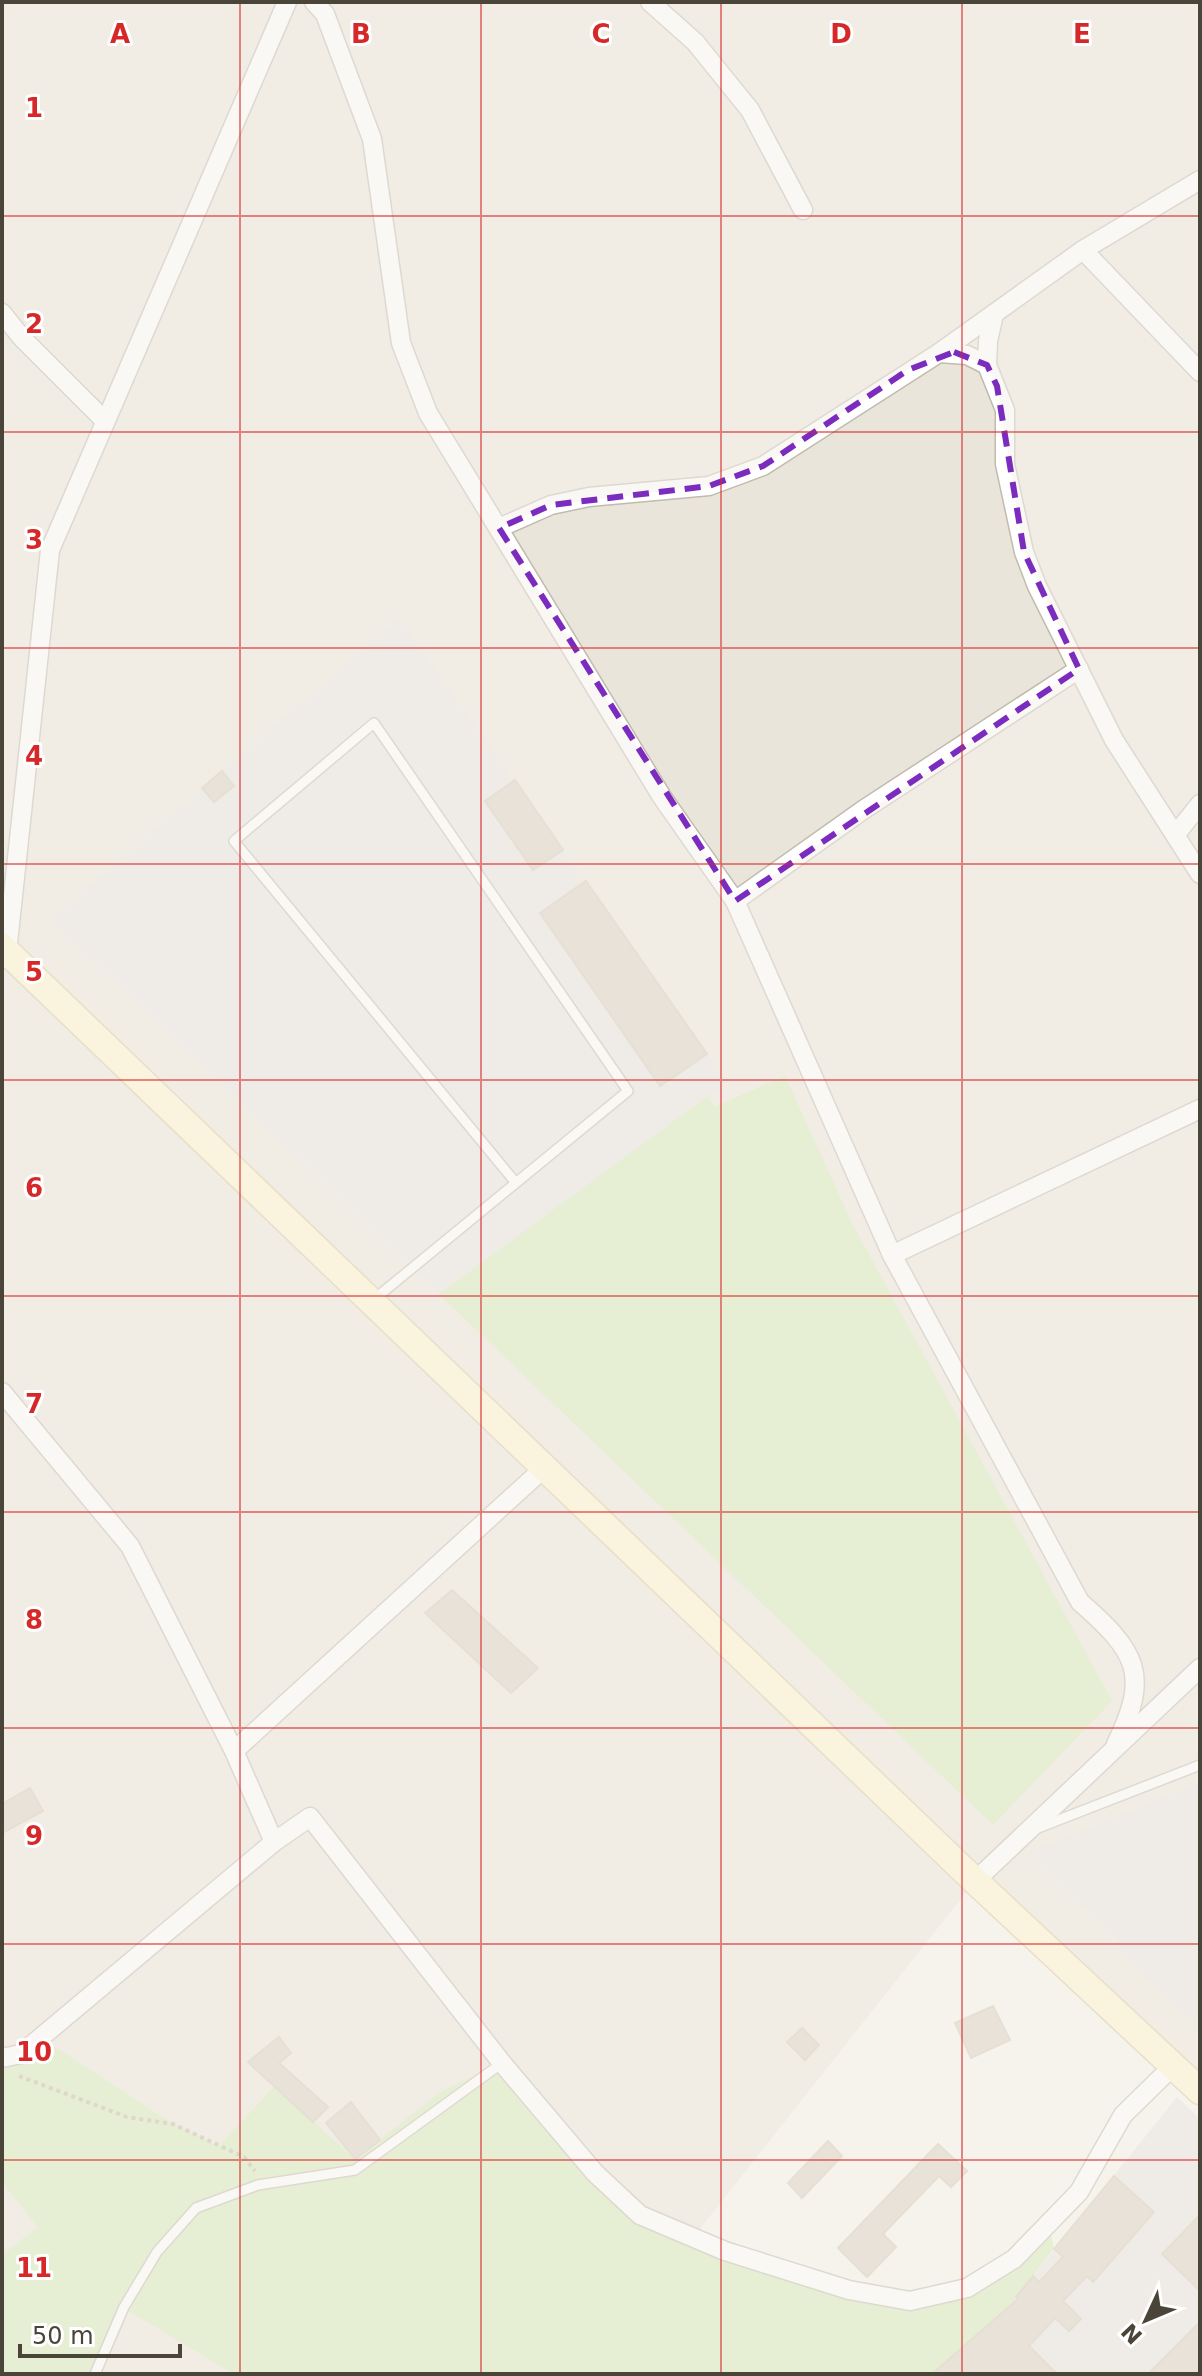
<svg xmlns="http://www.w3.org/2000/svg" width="1202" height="2376" viewBox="0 0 1202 2376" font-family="'DejaVu Sans',sans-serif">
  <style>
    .residential { fill: #eae5da }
    .industrial { fill: #e6e2dd }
    .green { fill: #d2eab5 }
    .building { fill: #d8cfc1; stroke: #d3c7b4; stroke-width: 2 }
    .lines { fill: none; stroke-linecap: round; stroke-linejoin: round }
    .lane-casing { stroke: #c2bbae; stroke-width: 12 }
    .street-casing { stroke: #c2bbae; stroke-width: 21 }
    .secondary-casing { stroke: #d6c79b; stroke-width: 29 }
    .path { stroke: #c4b79f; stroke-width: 4; stroke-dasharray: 4 4; stroke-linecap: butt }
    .lane { stroke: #fff; stroke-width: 9 }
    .street { stroke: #fff; stroke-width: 18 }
    .secondary { stroke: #fff3cd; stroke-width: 26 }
    .marked { fill: none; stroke: #7b2cbf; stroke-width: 6; stroke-dasharray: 16 10; stroke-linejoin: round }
    .grid { fill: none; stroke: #d62828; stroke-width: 2; stroke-opacity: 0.55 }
    .grid-label { font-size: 26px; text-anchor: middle; font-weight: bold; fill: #d62828; stroke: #fff; stroke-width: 6; stroke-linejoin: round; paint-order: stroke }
  </style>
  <rect width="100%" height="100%" fill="#f6f3ec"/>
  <polygon class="residential" points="2,2 1200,2 1200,2091 975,1881 585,2374 2,2374 2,971 7,952 2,947"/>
  <g class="industrial">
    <polygon points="399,618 727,1082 439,1294 50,920"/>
    <polygon points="1200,1783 1200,2028 1113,1946 1120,1941 1027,1853"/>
    <polygon points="1177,2097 1200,2119 1200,2374 932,2374 1005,2311"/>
  </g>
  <g class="green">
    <polygon points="785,1076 853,1225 1112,1701 993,1825 439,1294 708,1096 714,1107"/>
    <polygon points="52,2045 173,2124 219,2146 274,2087 355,2159 442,2091 502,2063 640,2215 910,2301 967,2288 1049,2224 1054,2249 1005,2311 932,2374 234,2374 124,2308 95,2374 2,2374 2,2255 38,2227 2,2182 2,2058"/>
  </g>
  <g class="building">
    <polygon points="222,771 234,786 214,802 202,788"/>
    <polygon points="515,780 563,850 533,870 485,801"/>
    <polygon points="586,881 707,1054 660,1086 540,913"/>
    <polygon points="452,1590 538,1668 511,1693 425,1613"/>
    <polygon points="30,1788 43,1811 2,1833 2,1804"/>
    <polygon points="993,2006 1010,2040 971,2058 955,2023"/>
    <polygon points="802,2028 819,2045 805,2060 787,2042"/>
    <polygon points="279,2037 291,2053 279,2063 328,2107 313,2122 248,2062"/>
    <polygon points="351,2102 380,2140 355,2159 326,2123"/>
    <polygon points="828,2141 842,2156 802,2198 788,2183"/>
    <polygon points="938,2144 967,2171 951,2187 939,2176 883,2234 896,2247 867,2277 838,2248"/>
    <polygon points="1114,2176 1154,2212 1093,2282 1087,2276 1063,2301 1081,2319 1069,2331 1055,2318 1029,2346 1057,2374 932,2374 1018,2299 1016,2297 1033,2276 1039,2282 1063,2257 1054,2249"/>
    <polygon points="1200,2215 1200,2291 1162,2254"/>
    <polygon points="1200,2322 1200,2374 1148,2374"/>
  </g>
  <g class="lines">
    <g class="lane-casing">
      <g id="lane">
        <path d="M372,1301C458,1231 543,1161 628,1091L374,723L234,841L516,1183"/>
        <polyline points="1038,1828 1200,1765"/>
        <polyline points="95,2374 124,2307 157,2252 196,2208 258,2185 355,2170 502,2063"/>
      </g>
    </g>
    <g class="street-casing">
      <g id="street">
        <path d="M314,2L325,14L372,139L401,343L428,413L662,797L735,901L892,1255L1080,1602C1136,1651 1151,1674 1116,1744"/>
        <polyline points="650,2 695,42 750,110 803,210"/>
        <polyline points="1083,250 1200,372"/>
        <polyline points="2,313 22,338 105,421"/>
        <polyline points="994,314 988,341 987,365 1005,410 1005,464 1024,552 1037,586 1114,740 1200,874"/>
        <polyline points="939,353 967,355 987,365"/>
        <polyline points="499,528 551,505 589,497 709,486 763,466 939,353 1083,250 1200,180"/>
        <polyline points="1176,834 1200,804"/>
        <polyline points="735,901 863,810 1079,669"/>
        <polyline points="3,959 7,952 50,550 287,2"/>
        <polyline points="892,1255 1200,1109"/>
        <polyline points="2,1392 130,1546 234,1751 274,1842 21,2054 2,2058"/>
        <polyline points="234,1751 544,1468"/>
        <polyline points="274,1842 310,1817 502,2063 595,2173 640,2215 725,2251 849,2290 910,2301 967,2288 1014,2259 1079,2192 1123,2115 1173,2066"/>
        <polyline points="975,1881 1200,1668"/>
      </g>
    </g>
    <g class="secondary-casing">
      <polyline id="secondary" points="2,947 975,1881 1200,2091"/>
    </g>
    <polyline class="path" points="19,2076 127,2117 173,2124 244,2157 255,2171"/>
    <use href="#lane" class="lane"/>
    <use href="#street" class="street"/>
    <use href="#secondary" class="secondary"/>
  </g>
  <path d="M0 0H1202V2376H0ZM954,352L987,365L997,386L1024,552L1079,669L735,901L499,528L551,505L709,486L763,466L908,370Z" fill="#f6f3ec" fill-opacity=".55" fill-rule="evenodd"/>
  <path class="marked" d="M954,352L987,365L997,386L1024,552L1079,669L735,901L499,528L551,505L709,486L763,466L908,370Z"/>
  <path class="grid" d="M240,2V2374M481,2V2374M721,2V2374M962,2V2374M2,216H1200M2,432H1200M2,648H1200M2,864H1200M2,1080H1200M2,1296H1200M2,1512H1200M2,1728H1200M2,1944H1200M2,2160H1200"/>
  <g class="grid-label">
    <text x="120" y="43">A</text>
    <text x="361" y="43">B</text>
    <text x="601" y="43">C</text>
    <text x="841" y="43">D</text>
    <text x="1082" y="43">E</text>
    <text x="34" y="117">1</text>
    <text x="34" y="333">2</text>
    <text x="34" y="549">3</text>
    <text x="34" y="765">4</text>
    <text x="34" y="981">5</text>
    <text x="34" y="1197">6</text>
    <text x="34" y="1413">7</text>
    <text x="34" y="1629">8</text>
    <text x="34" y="1845">9</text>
    <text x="34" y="2061">10</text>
    <text x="34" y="2277">11</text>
  </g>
  <rect width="1202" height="2376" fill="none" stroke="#4b4439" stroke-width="8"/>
  <g transform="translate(1146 2320) rotate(226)" stroke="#ffffff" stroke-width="6" paint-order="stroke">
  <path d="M0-6L14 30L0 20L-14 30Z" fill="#4b4439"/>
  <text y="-12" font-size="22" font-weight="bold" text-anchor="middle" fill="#4b4439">N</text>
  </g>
  <path d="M20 2344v12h160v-12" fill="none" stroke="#4b4439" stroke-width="4"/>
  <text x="32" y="2344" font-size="24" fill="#4b4439" stroke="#ffffff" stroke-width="6" paint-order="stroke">50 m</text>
</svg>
